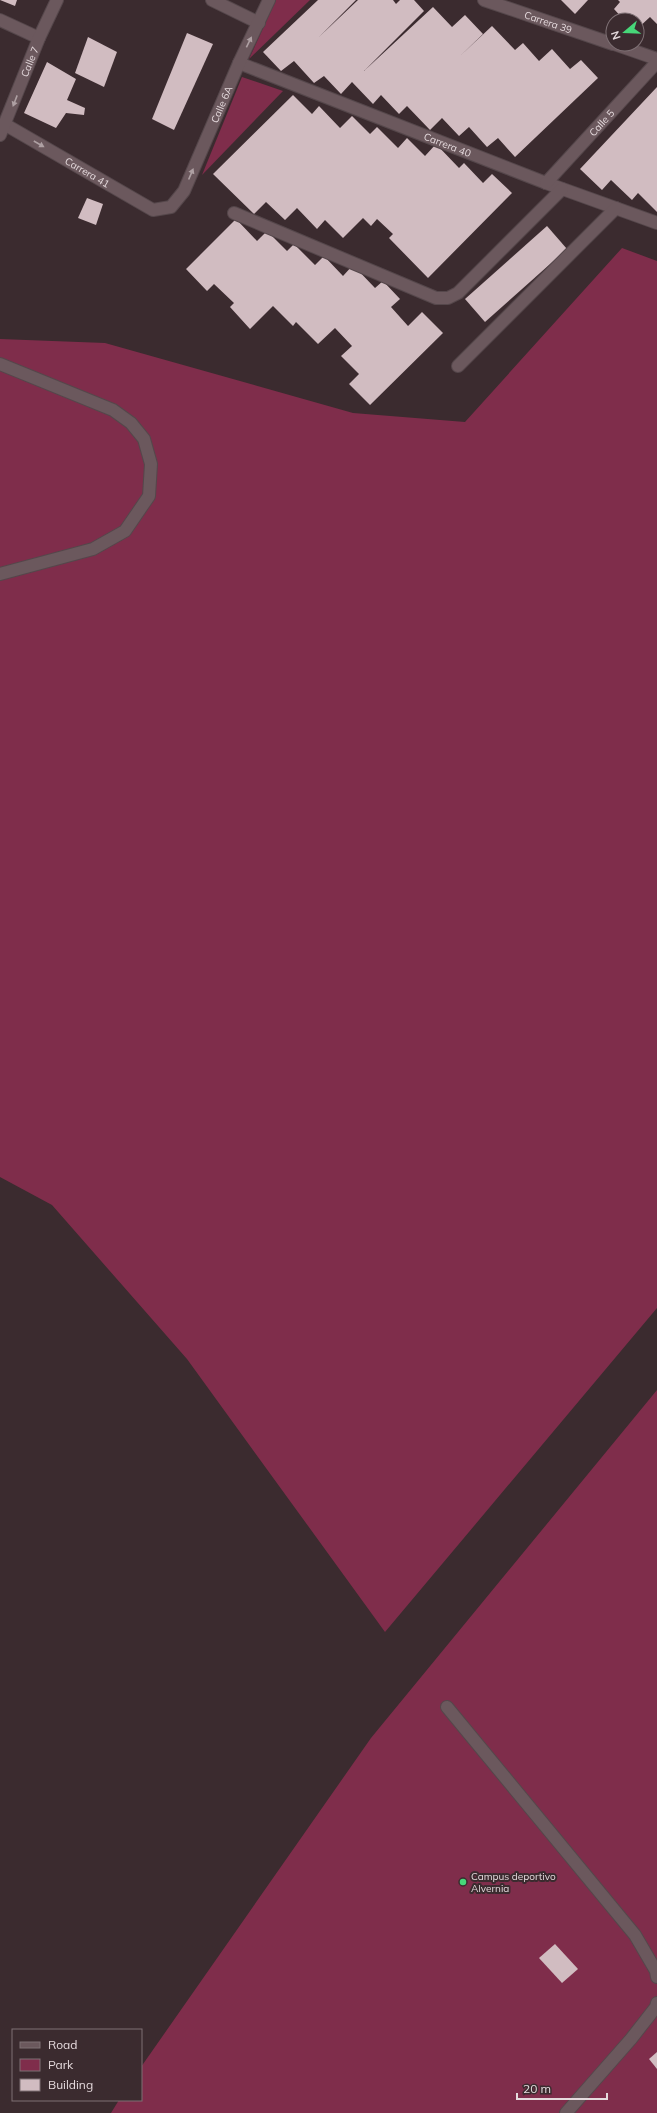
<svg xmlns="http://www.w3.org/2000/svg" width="657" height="2113" viewBox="0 0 657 2113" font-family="Mulish,sans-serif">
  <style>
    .green { fill: #7f2d4b }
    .building { fill: #d1bcc1 }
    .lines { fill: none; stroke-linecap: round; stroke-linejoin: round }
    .minor-casing { stroke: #55474b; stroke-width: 14 }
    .minor { stroke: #6b585d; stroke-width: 12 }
    .oneway { fill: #aea0a3 }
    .poi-dot { fill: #47d779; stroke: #3b2b2f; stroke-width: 1.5 }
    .labels { text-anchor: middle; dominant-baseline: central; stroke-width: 4; stroke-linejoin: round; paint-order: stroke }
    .street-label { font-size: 10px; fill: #e5dadd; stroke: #3b2b2f }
    .poi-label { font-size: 10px; fill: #e5dadd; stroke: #3b2b2f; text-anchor: start }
  </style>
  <rect width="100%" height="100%" fill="#3b2b2f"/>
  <g class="green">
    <polygon points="276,0 310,0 249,59"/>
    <polygon points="242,77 283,91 202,175"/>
    <polygon points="622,248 657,261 657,1308 385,1632 187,1359 52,1205 0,1177 0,339 105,343 353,413 465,422"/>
    <polygon points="657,1390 657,2113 111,2113 119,2100 141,2100 141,2067 371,1738"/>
  </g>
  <g class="building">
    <polygon points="0,0 17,0 15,6"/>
    <polygon points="318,0 356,0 319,37 358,0 393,0 396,4 400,0 414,0 424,11 364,71 433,7 452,27 465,15 483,34 459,57 492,26 515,50 523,43 539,61 552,49 570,69 581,60 598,78 515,157 498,138 487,147 469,127 459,136 442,118 430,130 407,106 399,114 381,95 373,104 352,82 341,94 324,76 314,83 294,61 281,71 263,52"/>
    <polygon points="561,0 588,0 575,14"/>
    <polygon points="618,0 657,0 657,24 650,17 637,29 637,20 624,20 614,9 620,2"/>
    <polygon points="187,33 213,44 174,130 152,119"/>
    <polygon points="88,37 117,52 104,87 75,73"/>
    <polygon points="47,62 76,79 67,100 85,108 84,115 66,113 56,128 24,113"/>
    <polygon points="657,87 657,212 638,193 632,200 611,180 602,190 580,169"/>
    <polygon points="293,95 312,114 319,106 340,128 352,116 370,134 377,127 398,148 407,138 425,156 436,144 459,168 464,163 483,183 492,174 512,193 428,278 389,238 393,234 377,219 371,226 363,218 343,238 325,220 317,229 297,208 285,220 266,202 254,214 213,174"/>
    <polygon points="87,198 103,204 96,225 78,218"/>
    <polygon points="236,219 257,241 267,231 287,251 294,244 315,265 324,256 343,276 353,265 375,288 383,281 400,299 391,307 408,326 422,312 443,333 370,405 349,384 359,374 341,356 352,346 335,328 318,344 296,322 293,326 273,306 250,329 230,307 234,303 214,284 207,291 186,269"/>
    <polygon points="547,226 567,249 485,322 465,299"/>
    <polygon points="555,1944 578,1969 562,1983 539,1958"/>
    <polygon points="657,2052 657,2069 649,2059"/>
  </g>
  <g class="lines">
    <g class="minor-casing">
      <g id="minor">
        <polyline points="212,0 259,23"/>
        <path id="s1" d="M484,0L613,44"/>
        <polyline points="0,20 39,38"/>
        <polyline points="614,44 657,59"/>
        <path id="s2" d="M239,63L546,183L657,223"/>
        <path id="s3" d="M6,125L153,210L171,207L184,191L239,63L269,0"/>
        <path id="s4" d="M0,135L39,38L57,0"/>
        <path id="s5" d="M546,183L657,62"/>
        <polyline points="234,213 436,298 448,298 458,293 562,189"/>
        <polyline points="0,364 113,410 131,423 144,439 151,464 149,496 125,531 93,549 0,574"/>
        <polyline points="458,366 616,208"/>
        <polyline points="447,1707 635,1935 656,1971 657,1977"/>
        <polyline points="566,2113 631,2039 656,2007 657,2003"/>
      </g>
    </g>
    <use href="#minor" class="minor"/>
  </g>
  <defs><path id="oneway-solid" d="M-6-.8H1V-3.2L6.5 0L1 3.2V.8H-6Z"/></defs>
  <g class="oneway">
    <use href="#oneway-solid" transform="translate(249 42) rotate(-64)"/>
    <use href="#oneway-solid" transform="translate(15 101) rotate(111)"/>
    <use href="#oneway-solid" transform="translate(39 144) rotate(30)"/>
    <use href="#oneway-solid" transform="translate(191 174) rotate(-67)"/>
  </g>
  <circle class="poi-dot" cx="463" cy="1882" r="4"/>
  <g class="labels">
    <g class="street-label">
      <text stroke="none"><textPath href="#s1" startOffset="68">Carrera 39</textPath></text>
      <text stroke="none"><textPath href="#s4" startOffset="79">Calle 7</textPath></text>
      <text stroke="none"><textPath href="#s3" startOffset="303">Calle 6A</textPath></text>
      <text stroke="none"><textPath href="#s5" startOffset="82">Calle 5</textPath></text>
      <text stroke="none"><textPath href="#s2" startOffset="224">Carrera 40</textPath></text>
      <text stroke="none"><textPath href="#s3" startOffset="94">Carrera 41</textPath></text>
    </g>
    <g class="poi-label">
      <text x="471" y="1876">Campus deportivo<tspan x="471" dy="12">Alvernia</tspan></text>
    </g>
  </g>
  <rect x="12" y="2029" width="130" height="72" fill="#3b2b2f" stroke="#7f7175"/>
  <rect x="20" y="2042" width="20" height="6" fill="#6b585d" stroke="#7f7175"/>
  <text x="48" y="2049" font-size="12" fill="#e5dadd">Road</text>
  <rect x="20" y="2059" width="20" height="12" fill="#7f2d4b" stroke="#7f7175"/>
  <text x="48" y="2069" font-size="12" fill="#e5dadd">Park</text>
  <rect x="20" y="2079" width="20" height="12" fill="#d1bcc1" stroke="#7f7175"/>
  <text x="48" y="2089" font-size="12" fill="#e5dadd">Building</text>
  <g transform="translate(625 32) rotate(251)"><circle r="19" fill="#3b2b2f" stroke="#7f7175"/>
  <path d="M0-3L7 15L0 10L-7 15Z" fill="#47d779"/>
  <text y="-6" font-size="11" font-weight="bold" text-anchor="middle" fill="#e5dadd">N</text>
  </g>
  <path d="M517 2093v6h90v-6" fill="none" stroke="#e5dadd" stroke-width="2"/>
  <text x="523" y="2093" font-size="12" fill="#e5dadd" stroke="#3b2b2f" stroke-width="3" paint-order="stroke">20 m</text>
</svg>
